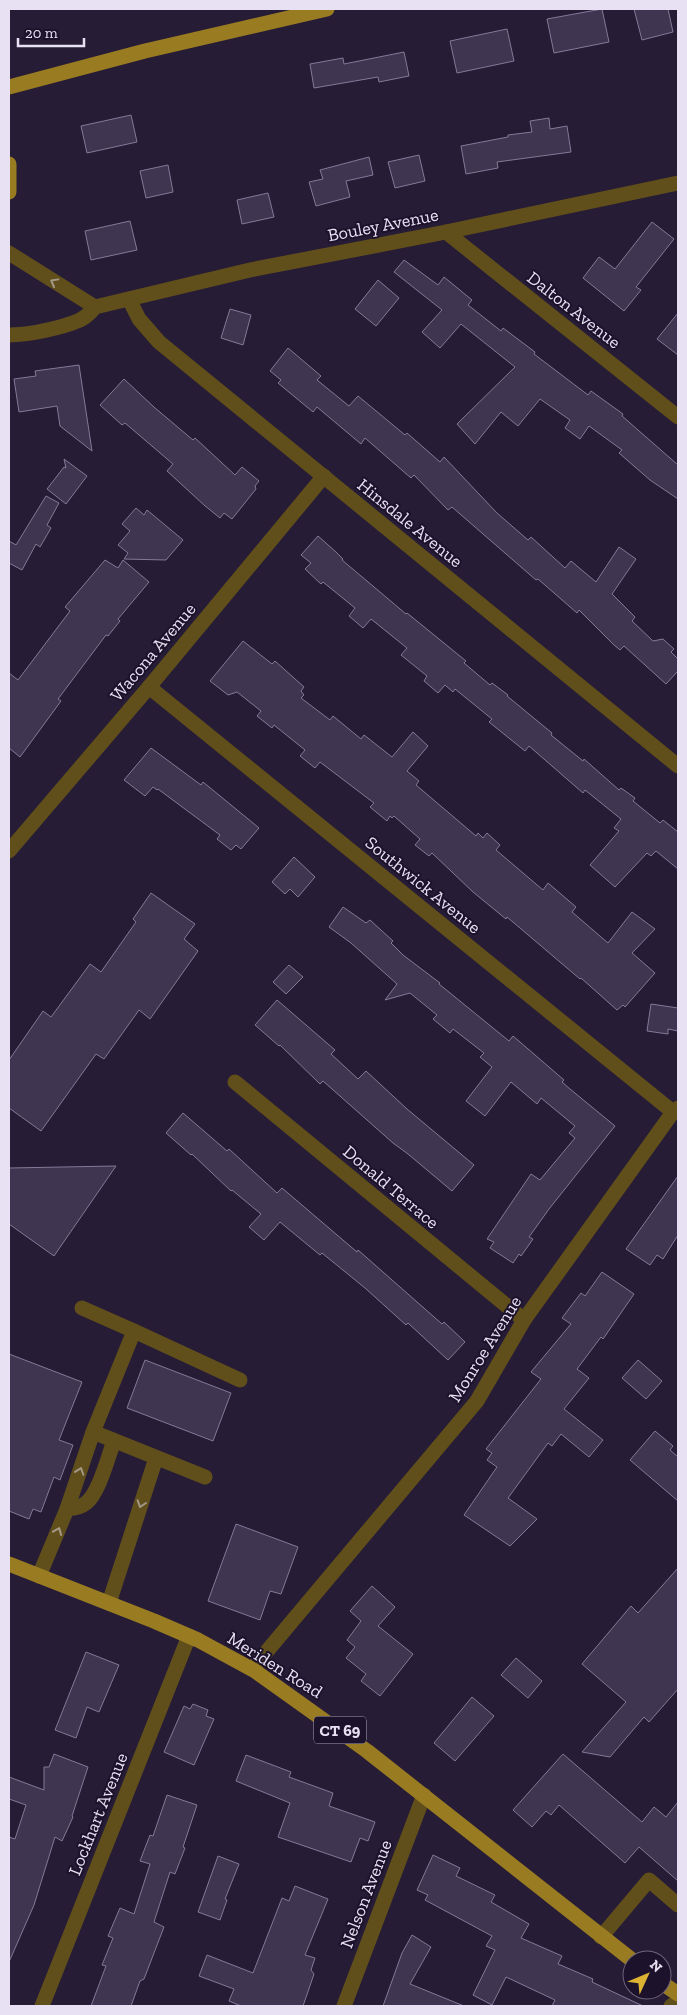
<svg xmlns="http://www.w3.org/2000/svg" width="687" height="2015" viewBox="0 0 687 2015" font-family="'Zilla Slab',serif">
  <style>
    .building { fill: #3f3550; stroke: #847998 }
    .lines { fill: none; stroke-linecap: round; stroke-linejoin: round }
    .minor { stroke: #614f1b; stroke-width: 15 }
    .major { stroke: #997b22; stroke-width: 15 }
    .oneway { stroke: #a49887 }
    .labels { text-anchor: middle; dominant-baseline: central; stroke-width: 4; stroke-linejoin: round; paint-order: stroke }
    .shield { fill: #1d122b; stroke: #aaa3b7; stroke-width: 1 }
    .shield-label { font-size: 16px; font-weight: bold; fill: #e7e1f3 }
    .street-label { font-size: 18px; fill: #e7e1f3; stroke: #1d122b }
  </style>
  <rect width="100%" height="100%" fill="#261c35"/>
  <g class="building">
    <polygon points="602,9 609,42 554,53 547,19"/>
    <polygon points="634,9 668,9 673,32 642,40"/>
    <polygon points="507,29 514,61 457,73 450,41"/>
    <polygon points="404,52 409,76 379,82 378,77 314,88 310,64 343,58 344,64"/>
    <polygon points="131,115 137,142 87,153 81,126"/>
    <polygon points="549,118 550,129 567,126 571,152 497,162 498,168 466,174 461,146 508,137 508,135 532,132 530,121"/>
    <polygon points="419,155 425,181 395,188 388,162"/>
    <polygon points="369,157 373,175 346,181 350,197 316,206 309,182 323,179 320,170"/>
    <polygon points="168,165 173,192 146,198 140,171"/>
    <polygon points="268,193 274,217 242,224 237,200"/>
    <polygon points="130,221 137,250 91,260 85,231"/>
    <polygon points="652,222 674,239 636,287 641,290 624,311 583,278 599,257 615,269"/>
    <polygon points="404,260 438,285 444,277 472,300 468,305 501,331 503,328 535,352 534,354 588,395 591,391 623,414 622,416 678,465 678,499 650,480 619,453 622,450 589,426 580,439 565,428 570,420 540,399 518,426 501,412 475,444 457,424 515,367 461,324 440,348 422,332 442,310 394,272"/>
    <polygon points="378,280 399,298 376,326 355,309"/>
    <polygon points="230,309 251,315 243,345 221,338"/>
    <polygon points="678,313 678,355 657,339"/>
    <polygon points="288,348 321,376 317,380 349,406 358,396 405,435 407,433 440,462 444,457 497,513 528,540 531,537 565,568 571,561 596,582 619,547 636,559 612,594 635,617 632,621 653,641 663,639 674,649 671,652 678,659 678,671 666,684 624,646 620,650 614,645 579,610 577,613 538,579 536,580 452,507 448,510 414,475 411,478 365,438 361,444 317,407 313,412 278,383 281,380 270,371"/>
    <polygon points="79,365 92,451 60,426 57,406 19,412 14,379 36,376 35,371"/>
    <polygon points="124,379 155,408 193,440 195,438 235,475 242,467 259,481 255,486 256,489 232,519 224,513 220,518 204,505 167,471 173,464 125,423 122,425 100,405"/>
    <polygon points="64,459 87,476 66,504 47,489 64,467 66,468"/>
    <polygon points="46,496 59,503 47,525 51,528 40,547 36,544 22,570 9,563 9,541 16,545"/>
    <polygon points="136,508 144,515 147,510 183,540 166,560 124,559 128,553 118,545 130,531 122,524"/>
    <polygon points="318,536 336,552 343,559 342,560 406,614 407,613 466,661 464,663 490,685 492,683 508,695 507,696 552,733 551,735 583,761 584,759 619,790 621,788 635,798 633,801 660,823 663,820 678,832 678,869 656,851 651,856 647,853 615,887 590,865 619,831 614,828 621,819 585,790 583,793 529,746 525,751 489,722 492,719 455,689 453,692 445,685 438,693 424,681 427,676 401,655 407,648 371,619 363,628 349,616 355,608 323,582 321,584 305,569 311,563 301,555"/>
    <polygon points="105,560 118,568 123,560 149,582 118,619 120,621 108,636 106,635 58,699 61,701 20,757 9,748 9,673 18,680 70,611 65,607"/>
    <polygon points="243,641 272,664 275,661 304,687 301,691 304,695 301,698 330,720 333,716 361,739 364,735 392,757 413,732 428,746 407,771 419,781 416,785 476,836 478,833 483,838 487,833 500,845 496,850 543,890 548,883 576,907 572,912 608,943 632,912 655,929 632,953 655,973 625,1007 623,1005 617,1010 581,978 580,979 507,917 506,919 473,892 432,853 429,856 415,845 420,839 394,816 392,818 390,816 387,821 370,807 374,803 320,762 315,768 300,756 305,750 274,725 272,728 257,716 261,711 237,692 228,695 210,681"/>
    <polygon points="151,748 201,785 203,782 259,828 241,849 236,845 231,850 217,839 220,835 158,789 157,790 153,787 145,796 124,780"/>
    <polygon points="294,857 315,877 298,897 290,889 285,894 272,882"/>
    <polygon points="151,893 195,924 184,939 198,951 150,1019 139,1010 104,1059 96,1054 41,1131 9,1108 9,1060 43,1011 51,1017 90,964 101,972 136,922 133,919"/>
    <polygon points="343,907 366,923 370,920 393,941 391,943 403,955 440,983 439,984 509,1041 513,1036 564,1080 562,1082 570,1089 615,1126 549,1209 529,1237 533,1239 521,1256 519,1254 513,1263 490,1248 494,1242 487,1239 531,1174 540,1180 575,1138 569,1133 575,1126 541,1098 537,1104 511,1082 485,1116 466,1101 492,1067 480,1057 484,1053 453,1029 450,1033 433,1019 437,1015 410,993 385,1000 397,984 351,943 329,927"/>
    <polygon points="289,965 303,977 286,994 273,982"/>
    <polygon points="277,1000 335,1050 331,1054 358,1079 366,1071 407,1109 474,1165 452,1191 408,1154 393,1143 323,1081 320,1084 280,1045 279,1046 255,1025"/>
    <polygon points="651,1004 678,1008 678,1031 668,1029 668,1034 647,1031"/>
    <polygon points="183,1113 227,1151 229,1149 277,1193 282,1188 357,1252 358,1250 442,1324 444,1322 465,1342 448,1360 408,1323 406,1325 365,1288 322,1253 320,1255 280,1222 264,1240 249,1227 261,1214 232,1190 231,1191 192,1154 191,1155 166,1133"/>
    <polygon points="116,1166 54,1256 9,1224 9,1168"/>
    <polygon points="678,1176 678,1235 663,1259 657,1255 650,1265 626,1249"/>
    <polygon points="602,1272 634,1294 603,1339 601,1337 577,1369 589,1378 564,1409 603,1440 589,1457 561,1434 552,1446 548,1443 508,1498 537,1519 510,1546 464,1515 497,1467 487,1460 492,1453 486,1449 541,1379 531,1372 571,1324 562,1318 581,1293 585,1296"/>
    <polygon points="9,1354 82,1382 59,1440 73,1445 60,1480 54,1477 41,1512 33,1509 29,1519 9,1511"/>
    <polygon points="145,1360 231,1393 213,1441 127,1408"/>
    <polygon points="638,1360 662,1381 646,1399 622,1378"/>
    <polygon points="655,1431 673,1446 670,1450 678,1457 678,1501 630,1460"/>
    <polygon points="236,1524 298,1547 281,1594 270,1591 260,1620 208,1601"/>
    <polygon points="678,1568 678,1689 649,1722 644,1717 610,1757 582,1752 626,1702 582,1664 631,1606 638,1613"/>
    <polygon points="372,1586 395,1607 378,1626 413,1654 380,1696 361,1681 366,1674 346,1658 355,1647 347,1640 361,1621 350,1611"/>
    <polygon points="86,1652 119,1665 99,1712 87,1707 76,1738 55,1730"/>
    <polygon points="516,1658 542,1681 528,1698 501,1675"/>
    <polygon points="472,1697 494,1716 455,1761 434,1743"/>
    <polygon points="193,1704 208,1710 206,1716 214,1719 194,1765 164,1752 184,1706 190,1709"/>
    <polygon points="54,1754 88,1767 72,1816 73,1817 62,1841 55,1837 34,1905 9,1962 9,1837 15,1839 26,1805 9,1799 9,1777 44,1790 44,1767 49,1767"/>
    <polygon points="563,1754 642,1822 654,1807 666,1817 678,1802 678,1881 639,1847 625,1863 559,1805 551,1815 546,1811 532,1827 513,1810"/>
    <polygon points="246,1755 291,1772 289,1777 333,1793 329,1806 375,1822 368,1841 360,1838 351,1862 278,1837 290,1803 236,1781"/>
    <polygon points="167,1795 197,1805 183,1847 185,1848 175,1874 170,1872 154,1922 164,1927 144,1979 140,1981 131,2006 91,2006 106,1966 102,1965 113,1938 108,1936 120,1908 134,1914 150,1864 140,1861 150,1835 153,1836"/>
    <polygon points="433,1855 460,1868 456,1876 495,1895 491,1902 529,1924 521,1938 562,1956 558,1964 593,1979 592,1982 643,2006 552,2006 555,2000 506,1977 492,2005 473,1995 495,1950 486,1946 492,1936 425,1900 428,1895 417,1890"/>
    <polygon points="218,1856 239,1864 225,1899 227,1900 220,1920 198,1912"/>
    <polygon points="295,1886 328,1899 305,1955 315,1958 311,1970 314,1974 303,2006 241,2006 229,2001 234,1989 199,1976 207,1955 253,1973 282,1898 289,1901"/>
    <polygon points="412,1935 431,1947 410,1984 464,2006 383,2006 402,1953"/>
  </g>
  <g class="lines">
    <g class="minor">
      <polyline points="446,232 678,417"/>
      <polyline points="9,253 95,307"/>
      <polyline points="129,299 139,319 159,342 678,766"/>
      <path d="M9,335C28,335 62,328 80,320C86,317 91,312 95,307L250,270L446,232L678,183"/>
      <polyline points="149,687 673,1112"/>
      <polyline points="9,851 149,687 324,476"/>
      <polyline points="235,1082 524,1320"/>
      <polyline points="82,1308 134,1331"/>
      <polyline points="205,1477 93,1432 134,1331 240,1380"/>
      <polyline points="67,1509 93,1432"/>
      <path d="M39,1576L67,1509C74,1508 80,1508 86,1503C99,1493 108,1457 114,1441"/>
      <polyline points="109,1603 156,1458"/>
      <polyline points="252,1669 477,1401 524,1320 673,1112 678,1108"/>
      <polyline points="601,1937 649,1880 678,1905"/>
      <polyline points="42,2006 189,1636"/>
      <polyline points="344,2006 424,1795"/>
      <polyline points="671,2006 678,2001"/>
    </g>
    <g class="major">
      <polyline points="9,87 145,51 327,9"/>
      <polyline points="9,164 9,192"/>
      <polyline points="9,1564 154,1621 198,1640 255,1671 367,1751 632,1960"/>
      <polyline points="662,1983 678,1994"/>
    </g>
  </g>
  <defs><path id="oneway-chevron" d="M-2-3.5L2.5 0L-2 3.5" fill="none" stroke-width="1.6" stroke-linecap="round" stroke-linejoin="round" transform="scale(1.25)"/></defs>
  <g class="oneway">
    <use href="#oneway-chevron" transform="translate(54 282) rotate(-151)"/>
    <use href="#oneway-chevron" transform="translate(80 1471) rotate(-71)"/>
    <use href="#oneway-chevron" transform="translate(141 1504) rotate(108)"/>
    <use href="#oneway-chevron" transform="translate(58 1531) rotate(-68)"/>
  </g>
  <g class="labels">
    <rect class="shield" x="314" y="1716.5" width="52" height="27" rx="4"/>
    <g class="shield-label">
      <text x="340" y="1730">CT 69</text>
    </g>
    <g class="street-label">
      <text transform="translate(383 225) rotate(-11)">Bouley Avenue</text>
      <text transform="translate(574 310) rotate(38)">Dalton Avenue</text>
      <text transform="translate(410 523) rotate(39)">Hinsdale Avenue</text>
      <text transform="translate(153 652) rotate(-50)">Wacona Avenue</text>
      <text transform="translate(423 885) rotate(39)">Southwick Avenue</text>
      <text transform="translate(391 1187) rotate(40)">Donald Terrace</text>
      <text transform="translate(485 1349) rotate(-58)">Monroe Avenue</text>
      <text transform="translate(275 1665) rotate(32)">Meriden Road</text>
      <text transform="translate(98 1814) rotate(-68)">Lockhart Avenue</text>
      <text transform="translate(366 1894) rotate(-69)">Nelson Avenue</text>
    </g>
  </g>
  <rect width="687" height="2015" fill="none" stroke="#e7e1f3" stroke-width="20"/>
  <g transform="translate(647 1975) rotate(46)"><circle r="24" fill="#1d122b" stroke="#6e657b"/>
  <path d="M0-4L9 19L0 12L-9 19Z" fill="#dcb233"/>
  <text y="-8" font-size="14" font-weight="bold" text-anchor="middle" fill="#e7e1f3">N</text>
  </g>
  <path d="M18 38v8h66v-8" fill="none" stroke="#e7e1f3" stroke-width="2.5"/>
  <text x="25" y="38" font-size="15" fill="#e7e1f3" stroke="#1d122b" stroke-width="4" paint-order="stroke">20 m</text>
</svg>
